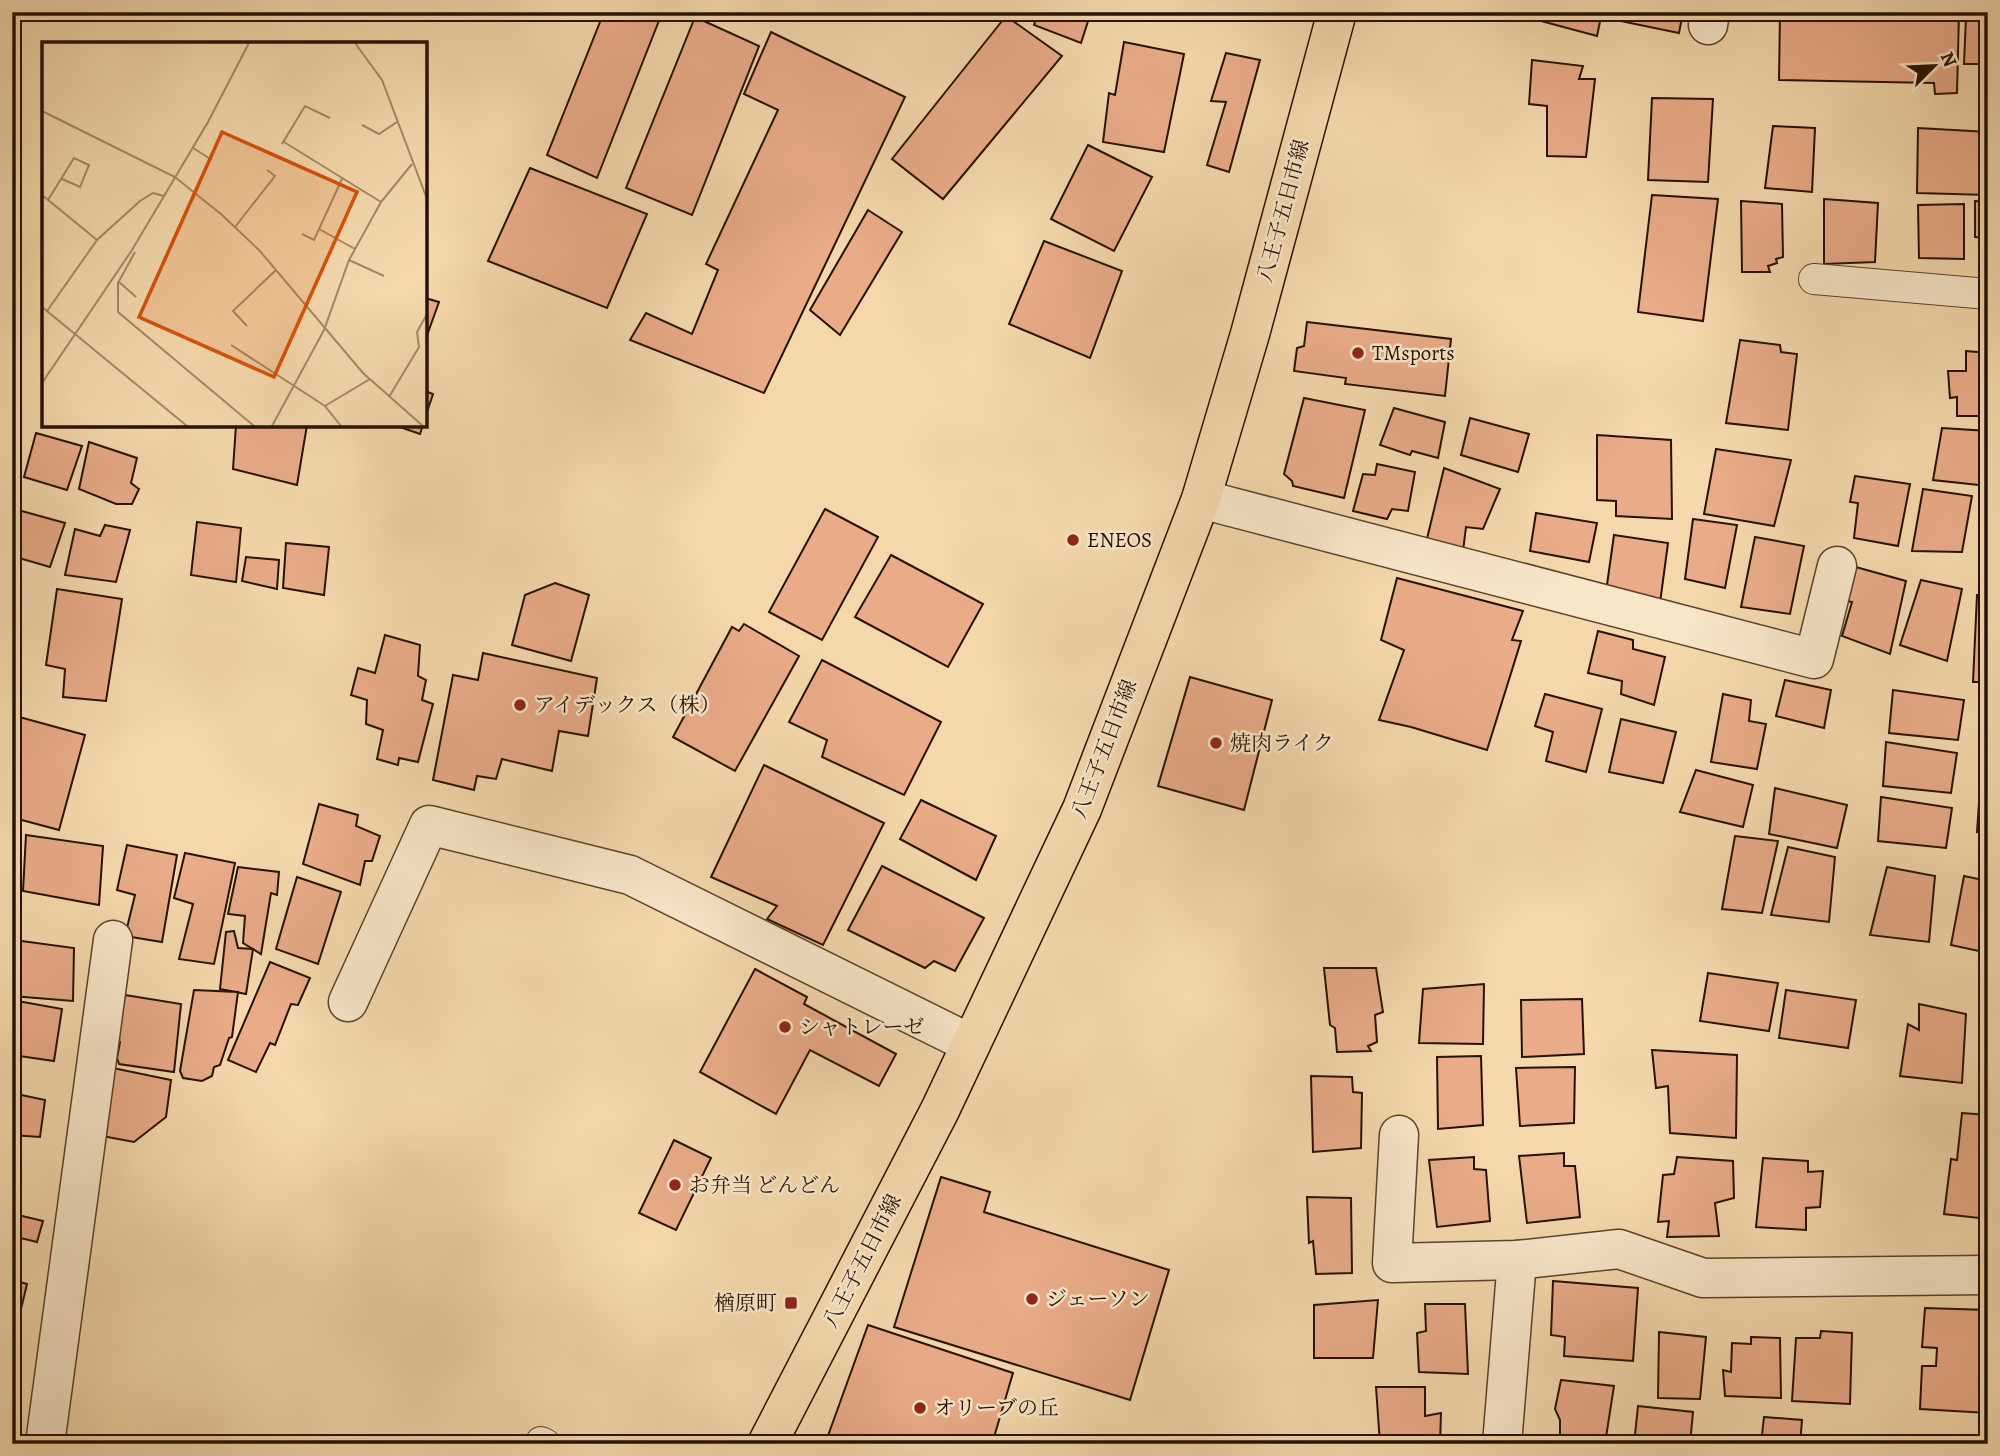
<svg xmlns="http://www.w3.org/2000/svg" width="2000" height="1456" viewBox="0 0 2000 1456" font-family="Alegreya,'Noto Serif JP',serif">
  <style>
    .building { fill: #e9ab88; stroke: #261000; stroke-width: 2 }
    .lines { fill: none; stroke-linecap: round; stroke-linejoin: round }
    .service-casing { stroke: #5a422b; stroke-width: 32 }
    .minor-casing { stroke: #5a422b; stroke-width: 41 }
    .primary-casing { stroke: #261000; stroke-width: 41 }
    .service { stroke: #f8e6c9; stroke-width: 30 }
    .minor { stroke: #f8e6c9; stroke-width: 38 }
    .primary { stroke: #f4d8ac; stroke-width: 38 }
    .poi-dot { fill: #8f2418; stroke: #f8e6c9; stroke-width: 2.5 }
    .labels { text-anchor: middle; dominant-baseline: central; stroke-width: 5; stroke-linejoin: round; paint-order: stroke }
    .street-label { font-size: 21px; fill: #261000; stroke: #f8e6c9 }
    .poi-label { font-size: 21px; fill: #261000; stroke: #f8e6c9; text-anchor: start }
    .inset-road { fill: none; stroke: #a28867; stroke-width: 2 }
    .view { fill: #d5520b; fill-opacity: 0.15; stroke: #d5520b; stroke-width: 3.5 }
    .inset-edge { fill: none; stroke: #261000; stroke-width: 3.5 }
  </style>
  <rect width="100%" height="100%" fill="#f4d8ac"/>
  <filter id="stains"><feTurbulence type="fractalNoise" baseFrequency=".00286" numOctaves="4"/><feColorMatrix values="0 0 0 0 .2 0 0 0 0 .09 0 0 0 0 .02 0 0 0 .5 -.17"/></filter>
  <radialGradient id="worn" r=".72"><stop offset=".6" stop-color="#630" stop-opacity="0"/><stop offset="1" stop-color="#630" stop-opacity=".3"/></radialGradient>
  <g class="building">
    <polygon points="604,12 662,13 597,178 547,155"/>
    <polygon points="1012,12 1033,12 1030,19"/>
    <polygon points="1038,12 1091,12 1081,43 1034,25"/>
    <polygon points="1527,12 1602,12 1597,36 1526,17"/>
    <polygon points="1602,12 1683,12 1679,33 1601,17"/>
    <polygon points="1780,12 1959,14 1957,93 1935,94 1934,83 1779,80"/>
    <polygon points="1988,15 1988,64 1964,64 1966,17"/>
    <polygon points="1006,16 1062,56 943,199 892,159"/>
    <polygon points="695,17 759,46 692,215 626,188"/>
    <polygon points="771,32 905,97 764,393 630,340 646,313 692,334 718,270 706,264 778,110 744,94"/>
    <polygon points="1124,42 1184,54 1164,152 1103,142 1109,93 1115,95"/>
    <polygon points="1226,53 1260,60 1229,172 1207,165 1226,102 1211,101"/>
    <polygon points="1532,60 1583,66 1579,79 1595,79 1586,157 1547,156 1547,106 1529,104"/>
    <polygon points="1652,98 1713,99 1708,182 1648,180"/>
    <polygon points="1773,126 1815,128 1812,192 1765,188"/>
    <polygon points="1918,128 1988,132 1988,195 1917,193"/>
    <polygon points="1088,145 1152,177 1114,251 1051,219"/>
    <polygon points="530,168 647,214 607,308 488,261"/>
    <polygon points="1652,195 1718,199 1703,321 1638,312"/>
    <polygon points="1824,199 1878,203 1875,262 1824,264"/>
    <polygon points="1741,201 1782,204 1783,257 1776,259 1777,263 1768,266 1770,272 1742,272"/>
    <polygon points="1975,201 1988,202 1988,238 1975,237"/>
    <polygon points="1964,204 1964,259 1919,258 1918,205"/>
    <polygon points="868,210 902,232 840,335 810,310"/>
    <polygon points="1044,241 1122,271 1090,358 1009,324"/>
    <polygon points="425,298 439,302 425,341"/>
    <polygon points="1307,322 1451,339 1445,396 1345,384 1346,378 1294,371 1297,348 1304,346"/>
    <polygon points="1740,340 1780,345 1781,352 1797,354 1788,430 1726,423"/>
    <polygon points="1966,351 1988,353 1988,416 1957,416 1957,397 1950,398 1948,371 1966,371"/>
    <polygon points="425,391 433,394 425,418"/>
    <polygon points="1304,398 1365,410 1344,498 1293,486 1292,481 1284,474"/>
    <polygon points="1394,408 1445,422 1438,458 1412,451 1410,455 1380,445"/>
    <polygon points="1470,418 1529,434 1518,472 1461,455"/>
    <polygon points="236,425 307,425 297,485 233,469"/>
    <polygon points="394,425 423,425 420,434"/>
    <polygon points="1942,428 1988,431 1988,486 1933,480"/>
    <polygon points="36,433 82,446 67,490 24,477"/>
    <polygon points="1597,435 1671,440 1672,519 1616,516 1616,501 1597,500"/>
    <polygon points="89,442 137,458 131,483 139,489 132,504 116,504 79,489"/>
    <polygon points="1716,449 1791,460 1774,526 1704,514"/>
    <polygon points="1377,464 1415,472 1408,511 1392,509 1387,519 1353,511 1363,474 1375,475"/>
    <polygon points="1444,468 1500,489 1483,529 1466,527 1463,551 1426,543"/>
    <polygon points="1855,476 1910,484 1898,546 1854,538 1858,503 1850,502"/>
    <polygon points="1923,489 1972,496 1962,552 1912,551"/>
    <polygon points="825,509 878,537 822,640 769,612"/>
    <polygon points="18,510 65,523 50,567 12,556 12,533"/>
    <polygon points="1536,513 1597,523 1589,562 1530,551"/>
    <polygon points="1693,519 1737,525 1725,588 1685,579"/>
    <polygon points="197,522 241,528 236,582 191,575"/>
    <polygon points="105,525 130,530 116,582 65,575 75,529 100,536"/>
    <polygon points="1614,535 1668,543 1660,603 1606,592"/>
    <polygon points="1755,537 1804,546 1790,614 1741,607"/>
    <polygon points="286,543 329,547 324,595 283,588"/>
    <polygon points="891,555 983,604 948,667 855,617"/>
    <polygon points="246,557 279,560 277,589 242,581"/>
    <polygon points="12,562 19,564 14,587 19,589 12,609"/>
    <polygon points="1845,564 1906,581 1890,654 1842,636 1852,602 1835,599"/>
    <polygon points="1397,578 1523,611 1512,640 1521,641 1487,750 1411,727 1379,720 1404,650 1381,640"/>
    <polygon points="1921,580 1962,589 1947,661 1900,645"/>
    <polygon points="555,583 589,595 571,661 512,645 525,595"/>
    <polygon points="57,589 122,599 106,701 63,697 65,669 46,665"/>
    <polygon points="1977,595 1988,596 1988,682 1973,682"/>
    <polygon points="744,624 799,656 735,771 673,737 732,627 739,631"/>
    <polygon points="1598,631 1633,640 1633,649 1665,657 1654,705 1621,694 1622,681 1588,673"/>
    <polygon points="385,635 420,645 418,676 426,680 422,700 433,704 418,762 399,758 398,765 377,759 383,730 366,724 367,700 351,695 358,668 375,673"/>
    <polygon points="483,653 597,678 588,736 559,731 552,771 502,759 496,779 477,776 474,790 433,780 453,675 478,680"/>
    <polygon points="822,660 941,722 904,795 822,757 827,740 789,722"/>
    <polygon points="1190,677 1272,700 1244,810 1158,786"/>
    <polygon points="1785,680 1831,690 1824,728 1776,716"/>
    <polygon points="1893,690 1964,700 1958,740 1889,733"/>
    <polygon points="1545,694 1602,709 1586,772 1546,761 1553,732 1535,726"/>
    <polygon points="1723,694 1751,700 1749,721 1766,724 1757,769 1711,762"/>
    <polygon points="12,715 85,735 59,830 18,819 15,839 21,841 17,853 12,852"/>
    <polygon points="1621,719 1676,732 1663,783 1609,772"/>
    <polygon points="1886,742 1957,753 1951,793 1883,786"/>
    <polygon points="764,765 884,823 823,945 767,919 777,906 711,877"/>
    <polygon points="1696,770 1753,785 1743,827 1680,812"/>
    <polygon points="1775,788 1847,805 1837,848 1769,834"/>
    <polygon points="1980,788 1988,790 1988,833 1977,832"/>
    <polygon points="1881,797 1952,808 1946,848 1878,841"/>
    <polygon points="921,800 996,836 976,880 900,839"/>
    <polygon points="319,804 358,815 356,826 380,836 372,861 365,861 360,885 303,864"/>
    <polygon points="26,835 103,846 99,905 23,891"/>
    <polygon points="1735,836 1778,841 1762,913 1722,909"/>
    <polygon points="127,845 177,855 162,942 125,936 135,895 117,890"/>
    <polygon points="1788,847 1835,857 1829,922 1771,915"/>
    <polygon points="185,853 235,863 214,964 179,959 193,904 174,898"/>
    <polygon points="882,866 984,918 955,971 934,961 925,968 848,930"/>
    <polygon points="238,867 279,872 277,895 271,893 261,954 243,943 245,916 228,914"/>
    <polygon points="1887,867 1935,876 1929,942 1870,935"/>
    <polygon points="1964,876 1988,881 1988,953 1951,945"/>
    <polygon points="297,877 341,892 318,964 276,949"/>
    <polygon points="234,931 238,948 253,949 246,994 220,989 226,932"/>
    <polygon points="14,940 74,948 73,1001 12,996"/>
    <polygon points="270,962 310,978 298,1005 291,1004 275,1045 270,1043 256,1072 228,1060"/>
    <polygon points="1324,968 1376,968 1383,1012 1375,1015 1377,1042 1368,1046 1371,1051 1337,1052 1335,1028 1330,1025"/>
    <polygon points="755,969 807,997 804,1004 896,1054 879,1086 810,1050 776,1114 700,1072"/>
    <polygon points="1708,973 1778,983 1769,1031 1700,1021"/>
    <polygon points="1484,984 1483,1044 1419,1043 1423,989"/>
    <polygon points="194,990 238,992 232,1037 229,1038 220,1065 214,1067 212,1076 202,1081 183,1078 180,1071"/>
    <polygon points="1786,990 1856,1000 1848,1048 1779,1038"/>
    <polygon points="125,995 181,1004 174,1072 119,1064 117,1058 120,1042 115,1037"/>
    <polygon points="1582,999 1584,1054 1522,1057 1521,1000"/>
    <polygon points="12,1000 62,1009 54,1061 12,1055"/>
    <polygon points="1919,1004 1966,1014 1962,1083 1900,1076 1908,1024 1919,1030"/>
    <polygon points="1652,1050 1737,1055 1736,1138 1670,1133 1668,1086 1656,1088"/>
    <polygon points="1481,1056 1483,1125 1438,1129 1437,1057"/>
    <polygon points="108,1067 171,1080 166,1117 134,1142 102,1136"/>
    <polygon points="1575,1067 1574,1123 1520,1126 1516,1068"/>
    <polygon points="1311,1076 1352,1077 1353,1092 1362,1093 1361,1148 1313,1152"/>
    <polygon points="12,1093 45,1100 40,1137 12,1135"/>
    <polygon points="1962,1113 1988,1115 1988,1219 1944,1214 1951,1159 1957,1160"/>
    <polygon points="674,1140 711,1158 676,1230 639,1213"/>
    <polygon points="1564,1153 1564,1166 1575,1166 1580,1217 1527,1223 1519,1156"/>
    <polygon points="1474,1157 1474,1169 1486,1170 1490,1221 1437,1227 1429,1160"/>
    <polygon points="1677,1157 1733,1161 1734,1198 1715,1203 1719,1236 1667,1237 1669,1221 1658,1222 1663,1175 1674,1174"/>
    <polygon points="1763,1158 1808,1161 1808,1172 1823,1171 1820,1207 1806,1208 1806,1230 1756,1227"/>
    <polygon points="941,1177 990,1192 984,1212 1169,1270 1130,1400 894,1327"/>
    <polygon points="1307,1197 1351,1198 1352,1273 1316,1274 1313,1241 1309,1243"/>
    <polygon points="18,1215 43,1221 37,1242 12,1236 12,1229"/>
    <polygon points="12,1280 27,1284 13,1342 12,1342"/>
    <polygon points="1553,1281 1638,1288 1633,1361 1564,1356 1565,1337 1551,1335"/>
    <polygon points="1378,1300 1373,1358 1314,1358 1314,1305"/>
    <polygon points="1425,1304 1465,1304 1468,1374 1419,1372 1417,1333 1426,1331"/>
    <polygon points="1925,1308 1988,1310 1988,1413 1920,1409 1922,1366 1936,1366 1937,1348 1922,1347"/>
    <polygon points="868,1325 1013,1373 992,1444 825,1444"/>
    <polygon points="1821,1331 1852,1333 1850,1404 1792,1401 1796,1338 1820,1338"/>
    <polygon points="1659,1332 1706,1337 1700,1399 1658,1398"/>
    <polygon points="1751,1337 1780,1338 1781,1398 1725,1396 1723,1370 1731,1372 1732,1343 1751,1344"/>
    <polygon points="1561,1380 1614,1386 1605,1444 1560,1440 1560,1420 1555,1409"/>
    <polygon points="1376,1387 1425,1387 1425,1416 1441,1413 1440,1444 1380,1444"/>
    <polygon points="1638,1406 1693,1412 1690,1444 1634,1444"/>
    <polygon points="1764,1417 1802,1420 1800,1444 1761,1444"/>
  </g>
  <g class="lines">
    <g class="service-casing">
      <g id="service">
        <polyline points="1814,279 1988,294"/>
        <polyline points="541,1442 545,1444"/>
      </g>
    </g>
    <g class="minor-casing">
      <g id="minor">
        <polyline points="1708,25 1710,12"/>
        <polyline points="1201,499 1814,659 1837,566"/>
        <polyline points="348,1002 429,825 630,875 971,1044"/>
        <polyline points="1399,1135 1392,1263 1517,1260 1619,1249 1703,1278 1988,1275"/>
        <polyline points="45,1444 113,940"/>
        <polyline points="1502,1444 1517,1260"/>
      </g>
    </g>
    <g class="primary-casing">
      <polyline id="primary" points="767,1444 940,1110 1082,809 1201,499 1250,334 1337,12"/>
    </g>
    <use href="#service" class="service"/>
    <use href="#minor" class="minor"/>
    <use href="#primary" class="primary"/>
  </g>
  <g class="poi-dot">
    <circle cx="1358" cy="353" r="7"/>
    <circle cx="1073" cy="540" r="7"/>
    <circle cx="520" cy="705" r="7"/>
    <circle cx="1216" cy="743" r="7"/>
    <circle cx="785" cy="1027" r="7"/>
    <circle cx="675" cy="1185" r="7"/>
    <circle cx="1032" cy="1299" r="7"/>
    <rect x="784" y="1296" width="14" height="14" rx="3.5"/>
    <circle cx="920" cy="1408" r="7"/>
  </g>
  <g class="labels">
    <g class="street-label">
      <text transform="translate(1283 211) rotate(-75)">八王子五日市線</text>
      <text transform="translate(1104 749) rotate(-69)">八王子五日市線</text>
      <text transform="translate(862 1261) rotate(-63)">八王子五日市線</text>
    </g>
    <g class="poi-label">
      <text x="1372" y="353">TMsports</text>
      <text x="1087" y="540">ENEOS</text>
      <text x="534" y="705">アイデックス（株）</text>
      <text x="1230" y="743">焼肉ライク</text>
      <text x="799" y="1027">シャトレーゼ</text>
      <text x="689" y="1185">お弁当 どんどん</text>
      <text x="1046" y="1299">ジェーソン</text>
      <text x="777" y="1303" text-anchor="end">楢原町</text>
      <text x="934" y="1408">オリーブの丘</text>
    </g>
  </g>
  <g transform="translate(42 42)">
    <rect width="385" height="385" fill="#f4d8ac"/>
    <path class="inset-road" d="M313,1L340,38L385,157M0,69L133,135L180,173L217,208L321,331L381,384M320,83L337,92L355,80M242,100L339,160M240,102L263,64L288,76M151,106L170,118M0,153L55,198M6,158L32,116L47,123L38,145L20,137M193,185L233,134L225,128M277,187L313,207M260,192L272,198L300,137M93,210L76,241V270L212,384M307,218L342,234M77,240L94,255M0,265L145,384M5,269L55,198L98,159L111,151L122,154M205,284L191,269L234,228M189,303L283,364M0,341L90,208L166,80L207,1M347,355L377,305L375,290L385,272M230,384L282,288L307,218L339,160L370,122M299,384L283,364L328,337"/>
    <path class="view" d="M180,90L315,150L232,335L97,275Z"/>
    <rect width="385" height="385" class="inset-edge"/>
  </g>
  <rect width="2000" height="1456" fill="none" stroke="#f4d8ac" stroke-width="42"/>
  <rect x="14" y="14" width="1972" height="1428" fill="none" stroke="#261000" stroke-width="3.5"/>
  <rect x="21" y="21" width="1958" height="1414" fill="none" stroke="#261000" stroke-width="2"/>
  <g transform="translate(1934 66) rotate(66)" stroke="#f8e6c9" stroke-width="5" paint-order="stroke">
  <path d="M0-5L12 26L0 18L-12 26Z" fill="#261000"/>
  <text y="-10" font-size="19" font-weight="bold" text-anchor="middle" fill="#261000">N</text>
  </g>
  <rect width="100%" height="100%" filter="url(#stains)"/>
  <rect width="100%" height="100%" fill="url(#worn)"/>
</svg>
